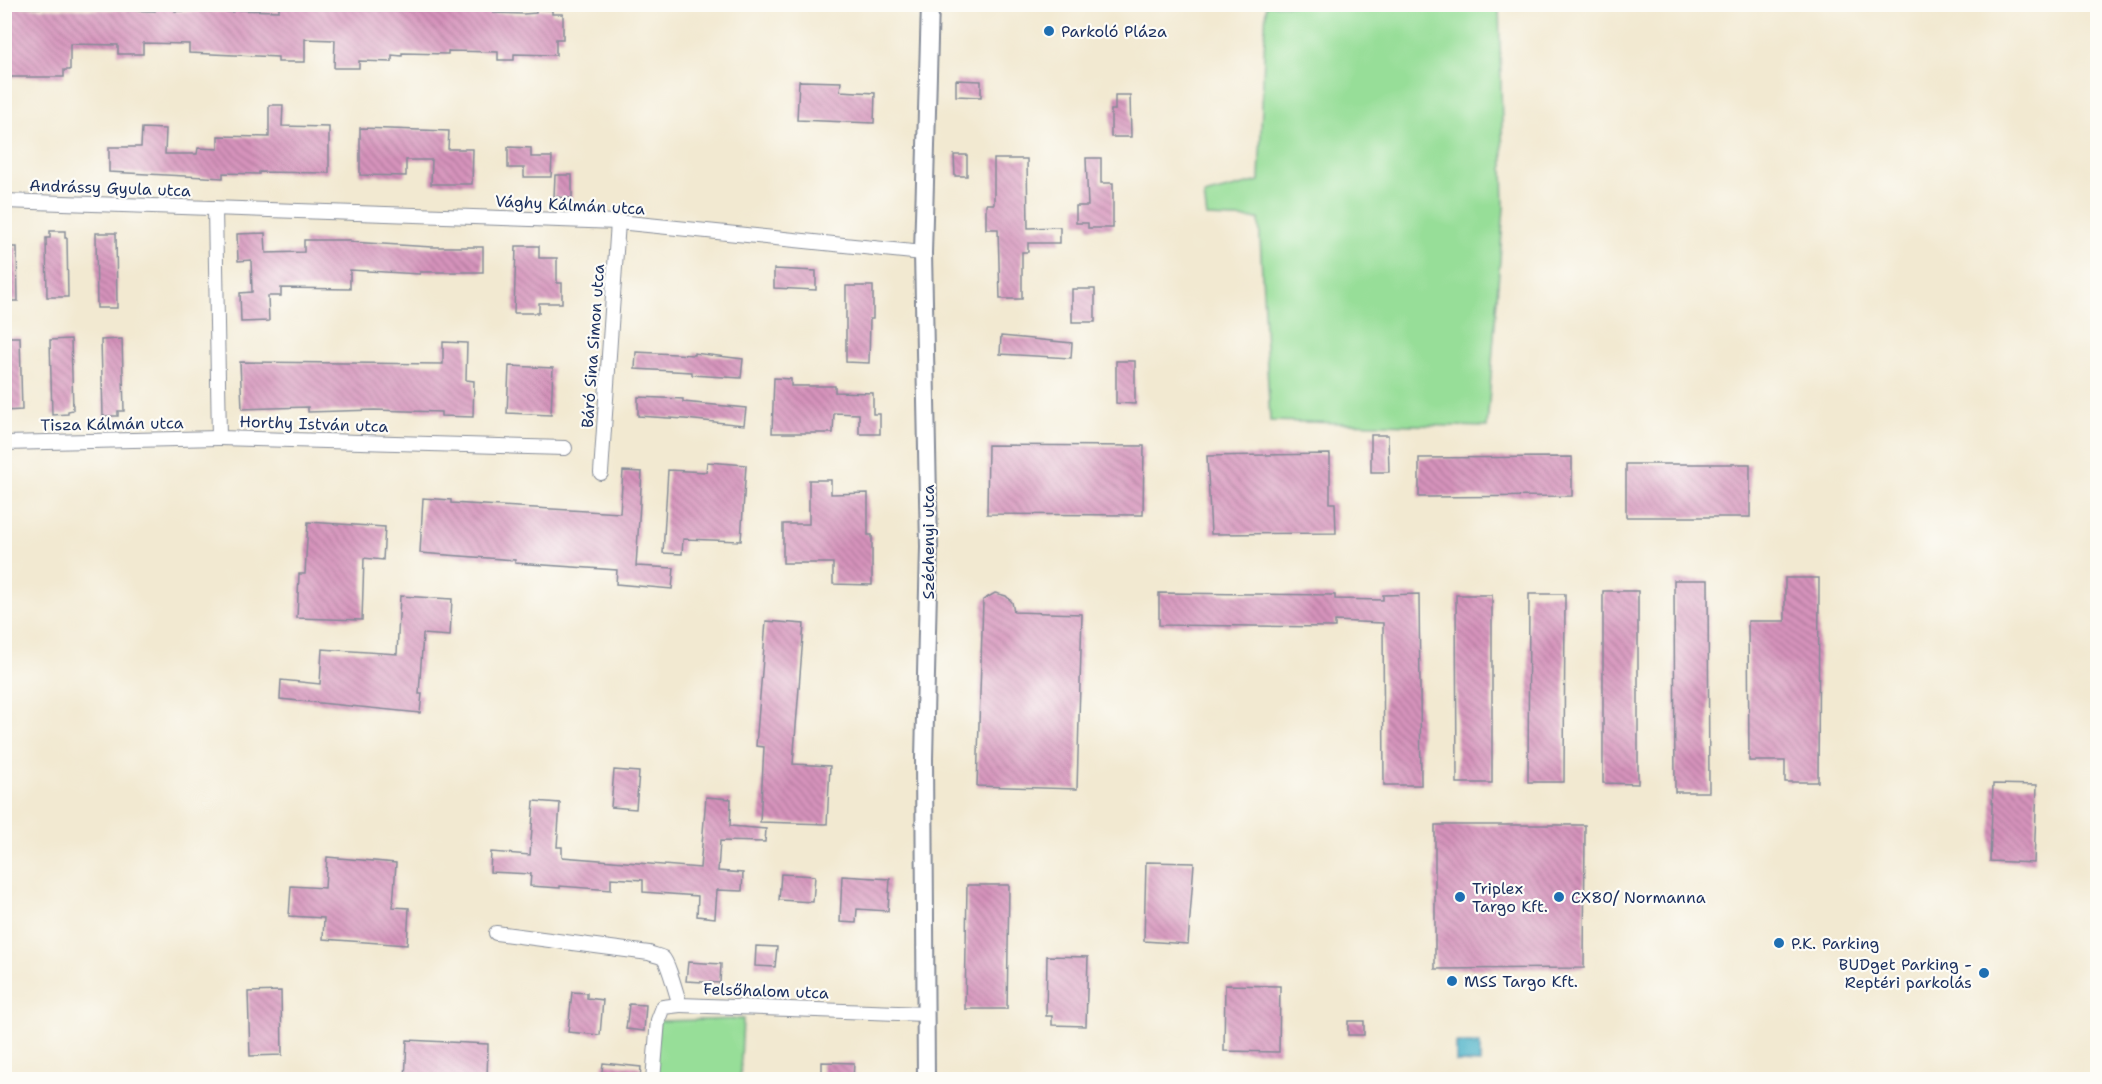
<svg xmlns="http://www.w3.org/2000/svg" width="2102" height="1084" viewBox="0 0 2102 1084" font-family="'Shantell Sans',sans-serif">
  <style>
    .grass { fill: #97de98; stroke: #59867b; stroke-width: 1.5 }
    .water { fill: url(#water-ripples); stroke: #327092; stroke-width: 1.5 }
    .building { fill: url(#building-back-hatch) }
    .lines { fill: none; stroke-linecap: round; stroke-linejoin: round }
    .minor-casing { stroke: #868c98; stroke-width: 16 }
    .tertiary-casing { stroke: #868c98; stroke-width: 20 }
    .minor { stroke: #fff; stroke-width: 14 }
    .tertiary { stroke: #fff; stroke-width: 16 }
    .poi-dot { fill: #1f6fb2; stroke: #fdfcf7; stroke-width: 2 }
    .labels { text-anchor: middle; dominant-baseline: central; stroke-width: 4.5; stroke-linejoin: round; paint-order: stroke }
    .poi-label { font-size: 16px; fill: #1b2f5e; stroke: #fdfcf7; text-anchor: start }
    .street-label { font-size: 16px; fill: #1b2f5e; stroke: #fdfcf7 }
  </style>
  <defs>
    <pattern id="water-ripples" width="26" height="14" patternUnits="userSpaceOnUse" patternTransform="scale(1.5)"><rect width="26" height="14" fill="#48b1c7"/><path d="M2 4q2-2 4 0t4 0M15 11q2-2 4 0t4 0" fill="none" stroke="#3b90a5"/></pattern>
    <pattern id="building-back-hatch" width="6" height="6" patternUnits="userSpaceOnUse" patternTransform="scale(1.5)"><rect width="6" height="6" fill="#d693bb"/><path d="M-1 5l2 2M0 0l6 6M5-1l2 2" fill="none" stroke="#ad789b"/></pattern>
  </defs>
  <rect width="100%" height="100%" fill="#fdfcf7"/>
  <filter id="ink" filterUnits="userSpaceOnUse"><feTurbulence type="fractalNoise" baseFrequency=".0167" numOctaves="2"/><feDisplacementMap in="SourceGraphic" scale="12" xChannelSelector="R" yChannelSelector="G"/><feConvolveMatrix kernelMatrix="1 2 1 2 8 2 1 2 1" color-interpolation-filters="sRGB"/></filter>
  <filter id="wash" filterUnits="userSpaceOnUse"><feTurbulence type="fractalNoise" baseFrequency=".008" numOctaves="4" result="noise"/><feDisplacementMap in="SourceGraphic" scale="24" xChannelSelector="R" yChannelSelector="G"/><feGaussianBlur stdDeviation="1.35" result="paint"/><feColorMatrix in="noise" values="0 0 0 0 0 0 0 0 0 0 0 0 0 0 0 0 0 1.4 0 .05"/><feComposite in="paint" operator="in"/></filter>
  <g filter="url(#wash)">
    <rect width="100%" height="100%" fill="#f2e9d1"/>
    <g class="grass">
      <polygon points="1266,5 1499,5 1504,207 1487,427 1270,421 1259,219 1207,217 1204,195 1259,181"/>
      <polygon points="743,1019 740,1079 653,1080 658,1021"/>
    </g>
    <polygon class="water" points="1456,1043 1480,1043 1480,1063 1456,1062"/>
    <g id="blocks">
      <g class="building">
        <polygon points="279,4 375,7 375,6 413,4 413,6 457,7 457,4 473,4 473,9 493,10 493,13 523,14 536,13 536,9 552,10 552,14 563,14 563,39 556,39 556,55 514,54 514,60 498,60 498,52 448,51 448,54 402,53 402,56 392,55 392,62 359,61 359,68 334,68 335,40 305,39 305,62 278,62 278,57 189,53 189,44 143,43 143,54 118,54 118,45 70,44 70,70 64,70 64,77 7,77 8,7 155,11 155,8 175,9 175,11 233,12 233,10 279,11"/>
        <polygon points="956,80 981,81 981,97 956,96"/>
        <polygon points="799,81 841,82 840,91 875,93 874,123 797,120"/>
        <polygon points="1115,95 1130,95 1131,137 1111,137 1111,110 1115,110"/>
        <polygon points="269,105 283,105 282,126 329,127 329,173 259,172 259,174 223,173 223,178 109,172 109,147 141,147 142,128 166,129 165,154 197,154 198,148 218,149 218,136 269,137"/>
        <polygon points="360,128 449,131 448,149 473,149 472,184 431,184 432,160 406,160 406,176 360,175"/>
        <polygon points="508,147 531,148 531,157 552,157 551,177 524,177 524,168 508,168"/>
        <polygon points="954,155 967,155 967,176 955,176"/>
        <polygon points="1086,158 1101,158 1101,183 1113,183 1113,228 1088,228 1088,223 1076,223 1076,206 1088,206"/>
        <polygon points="994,159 1027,159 1028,228 1060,227 1060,243 1028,243 1028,252 1022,252 1022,299 1000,299 998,229 986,229 986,204 994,204"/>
        <polygon points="555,175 572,175 572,198 554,197"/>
        <polygon points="50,231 65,231 65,238 67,238 68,297 47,297 46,238 50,238"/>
        <polygon points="96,233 116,233 117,308 97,308"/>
        <polygon points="265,233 266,253 304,252 304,240 350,240 350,242 432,247 483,247 483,272 420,272 420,274 350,270 350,289 281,288 281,296 268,296 269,321 241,322 240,293 252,292 251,260 238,261 237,234"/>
        <polygon points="516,246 539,246 539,258 557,258 557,283 562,283 562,303 539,303 539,313 514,313"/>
        <polygon points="4,247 17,247 18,301 4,301"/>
        <polygon points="774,269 816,271 816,290 774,288"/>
        <polygon points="846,286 873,286 873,319 870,319 869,363 846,362"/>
        <rect x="1072" y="289" width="23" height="33"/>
        <polygon points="1001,336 1072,343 1071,358 1000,354"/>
        <polygon points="4,337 20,337 22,410 4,411"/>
        <polygon points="71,339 73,410 68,411 68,414 52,415 50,340"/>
        <polygon points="122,339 124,411 118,411 118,416 103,416 101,340"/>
        <polygon points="443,342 467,343 466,380 474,381 473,417 441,416 441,412 374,410 308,412 308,407 242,409 240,362 443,364"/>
        <polygon points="636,352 694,355 694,353 743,359 741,378 692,375 692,372 635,369"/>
        <polygon points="1116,361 1135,361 1135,404 1116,403"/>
        <polygon points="509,366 553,368 551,415 507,413"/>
        <polygon points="774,378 791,379 791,386 835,386 835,392 873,393 873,414 880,414 880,434 859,434 859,414 834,413 833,433 772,433"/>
        <polygon points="638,397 683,399 683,402 746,408 744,425 685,419 638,416"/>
        <polygon points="1371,435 1388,435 1389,472 1371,472"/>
        <polygon points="988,445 1144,446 1143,515 987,514"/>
        <polygon points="1330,454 1330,503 1335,503 1336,533 1211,534 1207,456"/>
        <polygon points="1572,457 1572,496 1419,497 1419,458"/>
        <polygon points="707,462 746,465 741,541 683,539 682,554 663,553 668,470 706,472"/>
        <rect x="1626" y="464" width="124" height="53"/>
        <polygon points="623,471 642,472 636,566 674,568 672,589 616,584 617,570 515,563 515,560 420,553 423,498 451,500 451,503 620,513"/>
        <polygon points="809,480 831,480 831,494 868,493 868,535 872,535 872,585 833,584 833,563 783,563 783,524 809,524"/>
        <polygon points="308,522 385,527 383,560 364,558 362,620 297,618 299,574 305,574"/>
        <polygon points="1785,578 1819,578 1818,782 1785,782 1785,761 1749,761 1748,621 1785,621"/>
        <polygon points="1674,580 1708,580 1709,792 1675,792"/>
        <polygon points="1603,591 1638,591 1638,784 1603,783"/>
        <polygon points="995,593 1006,596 1012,602 1014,612 1082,614 1077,789 977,786 983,600"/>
        <polygon points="1159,593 1335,595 1335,599 1383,600 1383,595 1419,594 1421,785 1384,785 1383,623 1335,621 1335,627 1159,625"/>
        <polygon points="1529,594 1565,594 1564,782 1528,782"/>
        <polygon points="1456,595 1492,595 1492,783 1457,783"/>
        <polygon points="400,596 452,599 450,636 423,634 419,694 422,694 420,713 280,699 281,680 320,684 322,649 397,654"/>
        <polygon points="766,621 804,624 793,764 830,766 827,824 760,822 764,747 756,746"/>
        <polygon points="614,770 639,772 636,809 611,807"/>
        <polygon points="1993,784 2037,785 2034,863 1990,861"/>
        <polygon points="706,797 731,799 730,826 766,829 765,842 720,841 718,871 743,873 742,891 717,890 715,918 697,916 698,896 643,892 643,880 611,878 611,890 560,886 560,888 530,886 531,874 490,872 491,852 530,855 534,801 560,803 557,847 562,847 562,857 700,868"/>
        <polygon points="1435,825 1585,825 1584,968 1435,969"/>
        <polygon points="327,857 396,863 393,907 409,908 407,945 323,939 324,918 289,916 291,886 325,888"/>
        <polygon points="1146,862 1194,863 1188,944 1144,941"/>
        <polygon points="781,874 815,876 813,902 779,900"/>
        <polygon points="842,876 890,879 888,911 857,909 856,923 840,922"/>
        <polygon points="967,885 1009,885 1007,1009 965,1009"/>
        <polygon points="756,946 777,947 775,967 755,966"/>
        <polygon points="1047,956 1088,957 1086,1026 1052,1025 1052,1016 1046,1016"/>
        <polygon points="688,962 721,964 720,983 686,981"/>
        <polygon points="1225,985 1280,986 1279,1052 1224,1051"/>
        <polygon points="281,991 282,1055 250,1056 248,992"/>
        <polygon points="572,992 587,993 587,998 603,1000 600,1035 568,1032"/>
        <polygon points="629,1004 646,1005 644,1031 626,1029"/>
        <rect x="1348" y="1021" width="16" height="14"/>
        <polygon points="407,1040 488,1044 487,1080 405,1080"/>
        <polygon points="822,1062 854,1063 853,1080 822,1080"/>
        <polygon points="603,1063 641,1067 640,1080 601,1080"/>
      </g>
    </g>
  </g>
  <g filter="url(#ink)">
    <use href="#blocks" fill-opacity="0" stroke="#868c98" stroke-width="1.5"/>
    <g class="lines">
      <g class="minor-casing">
        <g id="minor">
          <polyline points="4,201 618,222 923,253"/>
          <polyline points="215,208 219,438 565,448"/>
          <polyline points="4,443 219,438"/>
          <polyline points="601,473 618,222"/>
          <path d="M496,933L649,953C653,955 660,956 663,958C668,962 677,996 680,1005L925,1014"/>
          <polyline points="653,1080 658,1020 663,1007 680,1005"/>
        </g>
      </g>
      <g class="tertiary-casing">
        <polyline id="tertiary" points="926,1080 924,758 929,547 923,253 930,4"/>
      </g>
      <use href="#minor" class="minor"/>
      <use href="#tertiary" class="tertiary"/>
    </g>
  </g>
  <g class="poi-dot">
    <circle cx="1049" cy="31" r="6"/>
    <circle cx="1460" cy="897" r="6"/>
    <circle cx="1559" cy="897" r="6"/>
    <circle cx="1779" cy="943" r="6"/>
    <circle cx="1984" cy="973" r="6"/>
    <circle cx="1452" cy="981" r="6"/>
  </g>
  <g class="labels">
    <g class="poi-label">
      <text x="1061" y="31">Parkoló Pláza</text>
      <text x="1472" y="888">Triplex<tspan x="1472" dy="18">Targo Kft.</tspan></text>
      <text x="1571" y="897">CX80/ Normanna</text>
      <text x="1791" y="943">P.K. Parking</text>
      <text x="1972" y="964" text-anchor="end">BUDget Parking -<tspan x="1972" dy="18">Reptéri parkolás</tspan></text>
      <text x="1464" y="981">MSS Targo Kft.</text>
    </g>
    <g class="street-label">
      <text transform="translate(110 188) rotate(2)">Andrássy Gyula utca</text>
      <text transform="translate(570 205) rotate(3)">Vághy Kálmán utca</text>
      <text transform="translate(593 346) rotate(-86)">Báró Sina Simon utca</text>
      <text transform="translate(112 424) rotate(-1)">Tisza Kálmán utca</text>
      <text transform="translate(314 424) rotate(2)">Horthy István utca</text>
      <text transform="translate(928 542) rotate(-90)">Széchenyi utca</text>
      <text transform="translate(766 991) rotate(2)">Felsőhalom utca</text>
    </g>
  </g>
  <rect width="2102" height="1084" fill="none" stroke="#fdfcf7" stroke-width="24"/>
</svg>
